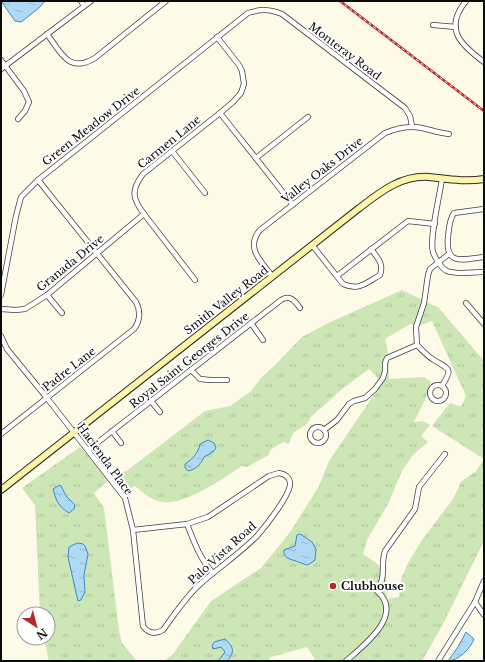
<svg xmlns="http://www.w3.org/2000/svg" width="485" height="662" viewBox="0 0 485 662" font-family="'Libre Baskerville',serif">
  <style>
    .grass { fill: url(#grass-tufts); fill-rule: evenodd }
    .water { fill: url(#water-ripples); stroke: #3a8cc7 }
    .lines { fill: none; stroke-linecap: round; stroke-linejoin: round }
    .minor-casing { stroke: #3d3d3d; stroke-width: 6 }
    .secondary-casing { stroke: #2c2c2c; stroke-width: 8 }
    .minor { stroke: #fff; stroke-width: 4.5 }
    .secondary { stroke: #fcf4a6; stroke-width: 6 }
    .rail-casing { stroke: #b3292e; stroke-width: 2.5 }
    .rail { stroke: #fff; stroke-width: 1; stroke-dasharray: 3; stroke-linecap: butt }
    .poi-dot { fill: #b3292e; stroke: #fff; stroke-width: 1.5 }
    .labels { text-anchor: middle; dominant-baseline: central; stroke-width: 4; stroke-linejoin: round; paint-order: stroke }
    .street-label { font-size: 11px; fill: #0a0a0a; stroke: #fff }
    .poi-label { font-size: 11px; font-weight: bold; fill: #0a0a0a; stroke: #fff; text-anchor: start }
  </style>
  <defs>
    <pattern id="grass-tufts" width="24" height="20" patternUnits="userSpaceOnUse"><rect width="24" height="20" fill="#cde6b5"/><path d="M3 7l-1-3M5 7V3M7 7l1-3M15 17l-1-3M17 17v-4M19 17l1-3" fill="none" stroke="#afc49a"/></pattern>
    <pattern id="water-ripples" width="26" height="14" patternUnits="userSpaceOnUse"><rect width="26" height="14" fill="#b0d9f3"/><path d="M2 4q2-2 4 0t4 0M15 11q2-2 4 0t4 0" fill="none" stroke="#96b9cf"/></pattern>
  </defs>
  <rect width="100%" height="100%" fill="#fefae8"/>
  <path class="grass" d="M402,290L439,308L484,361V541L442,626L422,661H316L307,647L271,657L268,661H164L173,654L211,601L261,568L291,531L319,486L329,461L380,386L377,377L369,369L341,390L311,417L307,424L293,433L289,444L283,442L270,450L269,455L247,467L242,466C222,479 181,509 158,501C149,498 142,492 135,486L124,491L116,492L108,481L94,493L104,508L119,631L122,643L137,661H49L44,638H48V614L40,613L35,505L22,488L80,447L110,478L128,470L205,411L230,406L250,392L262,377L275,365L302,337L326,324ZM432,321L466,396L461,407L450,403L432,426L484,459L476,471L461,482L453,499L422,540L408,563L401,579L399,597L387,599L386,576L379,565L363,554L367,540L388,504L402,471L413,455L428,442L421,436L430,425L423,421L414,422L425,400L431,382L424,377L389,379L388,353L385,339L410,324L419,326Z"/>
  <g class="water">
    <polygon points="1,1 45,1 39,8 21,22 15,21"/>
    <path d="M208,440L214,443L216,448L213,452L204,457C202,463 195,470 188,471L185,468V464C193,458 198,454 200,444Z"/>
    <path d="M60,485L61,486L66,496L75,505L74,509L69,513C59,507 56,501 53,489Z"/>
    <polygon points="300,534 312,542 316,549 315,560 311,563 307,565 287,558 284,554 284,550 295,546 297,535"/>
    <polygon points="77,543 83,544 85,546 88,554 84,575 85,592 81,600 78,601 68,557 69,547"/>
    <path d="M466,632L474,639C471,648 458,661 448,661L458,647Z"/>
    <path d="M225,639C234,647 235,652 227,661H218L225,652L221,647L213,649L212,646L214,642Z"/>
  </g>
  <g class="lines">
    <g class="minor-casing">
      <g id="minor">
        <polyline points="81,1 84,6"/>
        <path d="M466,1C443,29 461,45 484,62"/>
        <polyline points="433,25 456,27"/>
        <path d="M47,34C61,53 69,74 95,58L166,1"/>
        <polyline points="1,60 24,91 29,102 25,111 18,119"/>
        <polyline points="1,69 91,1"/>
        <polyline points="220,113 293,205"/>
        <polyline points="172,151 205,193"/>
        <polyline points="256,158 308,117"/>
        <path d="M442,179C440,194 429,239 433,252C435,258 441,268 447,271C458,275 473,272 484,272"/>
        <path d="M484,209L454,213C449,220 449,229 448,237C445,267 463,259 484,257"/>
        <path d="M312,245L343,284C359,291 366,283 380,275C384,264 378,258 371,249"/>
        <path d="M272,276C261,261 245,248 260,230L385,133C397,128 409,125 422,128C431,130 440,133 449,134"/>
        <polyline points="337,276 408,221 435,224"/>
        <path d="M195,280L144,214C132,198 131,190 143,174L220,113L233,102L241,93L244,84L242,71L239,65L217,37"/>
        <path d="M1,295L16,216L21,197L38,180L248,13C261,9 269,9 282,14L405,108L410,116L412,126"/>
        <polyline points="47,295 62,313"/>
        <polyline points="466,303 484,324"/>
        <polyline points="1,309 16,310 25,309 47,295 144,214"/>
        <polyline points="251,323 263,340"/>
        <path d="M1,336L7,349L47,398L125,498L133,530L143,626C148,633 155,635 163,630C174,615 185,598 199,585C218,568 239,554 257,536C265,527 292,493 290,482C289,477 284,474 279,473L269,476L208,517L187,524L133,530"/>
        <path d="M417,345C422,350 427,356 434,360C450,370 453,368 442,386"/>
        <polyline points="191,370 200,379 210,380 227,380"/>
        <circle cx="438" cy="393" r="8"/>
        <polyline points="151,401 160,412"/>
        <circle cx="318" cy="435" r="8"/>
        <polyline points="324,430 337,420 349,404 354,401 365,398 375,389 383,378 385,371 385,363 387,358 417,345 416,327 424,303 428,275 430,269 449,254"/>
        <polyline points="112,431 121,443"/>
        <path d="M1,434L134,329C140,321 141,312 136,302L38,180"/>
        <path d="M88,450L281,300C290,294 295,301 300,308"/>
        <path d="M187,524C194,542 200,559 213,573"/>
        <polyline points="475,602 484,615"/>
        <path d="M346,661C363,646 405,615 377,591C387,576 380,566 385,551L415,509L419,487L445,454"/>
        <polyline points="438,661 475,602 484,581"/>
      </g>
    </g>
    <g class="secondary-casing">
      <path id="secondary" d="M1,490L358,209C379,193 400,175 429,177C448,179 465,182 484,179"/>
    </g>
    <use href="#minor" class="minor"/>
    <use href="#secondary" class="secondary"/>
    <g class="rail-casing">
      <polyline id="rail" points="340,1 484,111"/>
    </g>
    <use href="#rail" class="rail"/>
  </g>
  <circle class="poi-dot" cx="333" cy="586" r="4"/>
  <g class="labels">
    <g class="street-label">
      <text transform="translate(345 51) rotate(37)">Monteray Road</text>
      <text transform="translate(91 126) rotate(-38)">Green Meadow Drive</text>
      <text transform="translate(169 142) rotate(-39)">Carmen Lane</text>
      <text transform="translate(322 170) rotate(-38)">Valley Oaks Drive</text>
      <text transform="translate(70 263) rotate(-39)">Granada Drive</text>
      <text transform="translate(226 300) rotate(-38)">Smith Valley Road</text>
      <text transform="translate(189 360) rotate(-38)">Royal Saint Georges Drive</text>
      <text transform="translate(69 369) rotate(-38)">Padre Lane</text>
      <text transform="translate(105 459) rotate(54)">Hacienda Place</text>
      <text transform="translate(222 553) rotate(-42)">Palo Vista Road</text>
    </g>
    <g class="poi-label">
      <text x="341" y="586">Clubhouse</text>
    </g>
  </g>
  <rect width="485" height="662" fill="none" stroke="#0a0a0a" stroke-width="4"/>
  <g transform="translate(36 626) rotate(144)"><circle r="19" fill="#ffffff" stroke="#9d9d9d"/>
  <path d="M0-3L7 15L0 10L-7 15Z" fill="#b3292e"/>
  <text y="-6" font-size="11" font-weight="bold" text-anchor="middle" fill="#0a0a0a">N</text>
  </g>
</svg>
